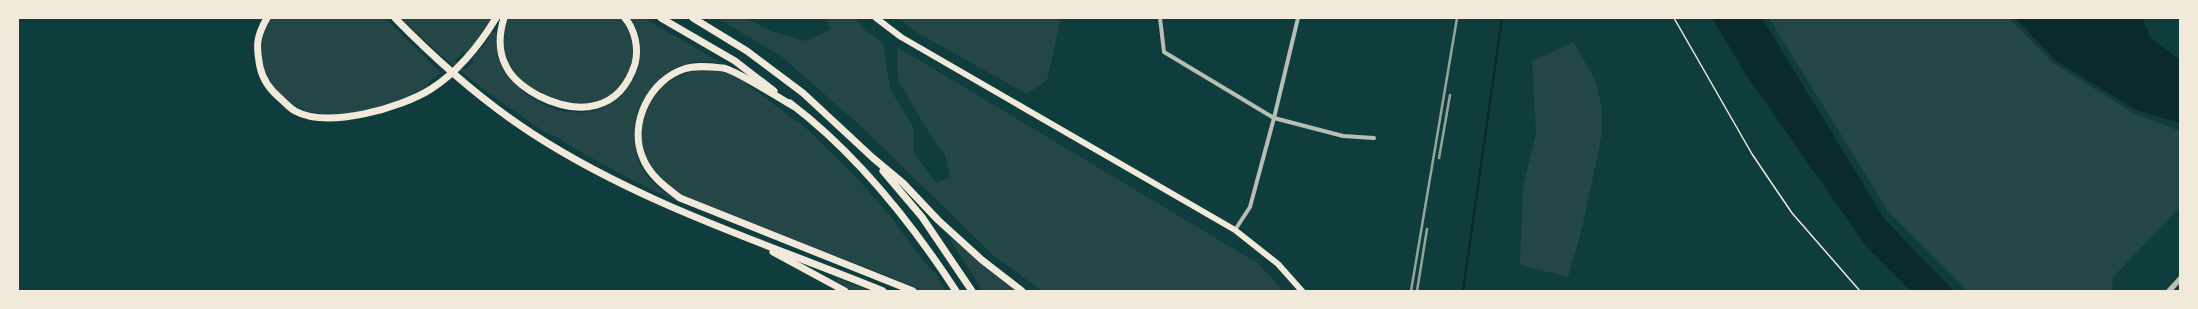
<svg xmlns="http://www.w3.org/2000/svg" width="2198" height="309" viewBox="0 0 2198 309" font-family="Rubik,sans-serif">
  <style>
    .green { fill: #244646 }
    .water { fill: #0a2a2b }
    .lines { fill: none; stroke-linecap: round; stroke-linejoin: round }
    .stream { stroke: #0a2a2b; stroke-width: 2.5 }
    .path { stroke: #f1e9da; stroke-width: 1.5 }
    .minor { stroke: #b8beb3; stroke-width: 4 }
    .tertiary { stroke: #b8beb3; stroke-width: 5.5 }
    .secondary { stroke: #f1e9da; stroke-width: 6 }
    .trunk { stroke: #f1e9da; stroke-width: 7 }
    .rail { stroke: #97a49c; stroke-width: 2.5 }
  </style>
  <rect width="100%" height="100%" fill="#0f3d3e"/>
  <g class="green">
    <path d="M270,18H385L441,73C430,79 428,86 417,92C372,117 295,133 267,77C259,59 260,35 270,18Z"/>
    <path d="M401,18H493L466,54L463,52L455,61L464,70L474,62L472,59L485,44L492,32H496C493,79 541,117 586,112C632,107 653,56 631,18H644L723,64C661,47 611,120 645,173C655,187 669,195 683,204C649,189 616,172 584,154C571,147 560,137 546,133C495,99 445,62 401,18Z"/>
    <path d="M507,18H622C627,27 632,36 633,46C636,72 615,101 589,104C557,108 515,87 505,54C502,43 504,30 507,18Z"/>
    <polygon points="717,18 747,18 770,31 805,41 831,30 826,18 854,18 867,32 883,42 890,89 913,127 914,153 936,183 950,178 945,155 928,131 898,80 897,47 1259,264 1283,291 1042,291 993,255 864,129 781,56"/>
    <polygon points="898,18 1061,18 1047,80 1027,94 918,33"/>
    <polygon points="1769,18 2009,18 2053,63 2135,114 2180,131 2180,207 2113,277 2112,291 1968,291 1888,211"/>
    <polygon points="1574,42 1596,82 1602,109 1602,134 1583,224 1568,277 1520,265 1523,188 1536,134 1532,61"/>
    <path d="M703,70L724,72L744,82L808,130L855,176L891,217L925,263L936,274L946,291H930L925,289L924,291C876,271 828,253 779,235C741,220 682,205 656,173C638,152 638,125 651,102C661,83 681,72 703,70Z"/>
    <polygon points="947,235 1016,291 983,291"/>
    <polygon points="836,278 870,291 853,291 837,281"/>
  </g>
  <g class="water">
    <polygon points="1712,18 1762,18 1885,220 1954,291 1911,291 1866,246 1745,73"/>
    <polygon points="2015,18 2143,18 2150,37 2180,60 2180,123 2136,110 2056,61"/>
  </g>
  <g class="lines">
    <polyline class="stream" points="1463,291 1502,18"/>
    <polyline class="path" points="1674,18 1752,154 1792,213 1860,291"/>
    <g class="minor">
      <polyline points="1160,18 1164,52 1274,118 1343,136 1374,138"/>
      <polyline points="1235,230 1250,207 1274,118 1298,18"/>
    </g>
    <polyline class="tertiary" points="2169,291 2180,279"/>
    <polyline class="secondary" points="876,18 901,37 1235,230 1278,264 1302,291"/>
    <g class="trunk">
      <path d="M267,18C256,37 256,46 260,67C263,81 270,90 281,99C285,103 290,108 295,111C328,129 401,108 431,89C459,71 479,46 496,18"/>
      <path d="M395,18C437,61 482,101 533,134C641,204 765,243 883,291"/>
      <path d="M504,18C499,34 498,51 506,66C512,79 526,89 539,96C579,116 620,111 635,64C639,48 635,30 625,18"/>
      <polyline points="661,18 735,61 774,91"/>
      <polyline points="693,18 747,51 803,93 873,158 903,183 938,220 982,260 1022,291"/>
      <path d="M790,103C856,153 911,222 956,291"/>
      <path d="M793,106C779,98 736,70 723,68C711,67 696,65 684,69C650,80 629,123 642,156C649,175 664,186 680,198L913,291"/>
      <polyline points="883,171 922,217 972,291"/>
      <polyline points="773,252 845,291"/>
    </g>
    <g class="rail">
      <polyline points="1439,158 1450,95"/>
      <polyline points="1411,291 1457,18"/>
      <polyline points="1417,291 1427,229"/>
    </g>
  </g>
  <rect width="2198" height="309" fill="none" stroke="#f1e9da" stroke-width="38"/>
</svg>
